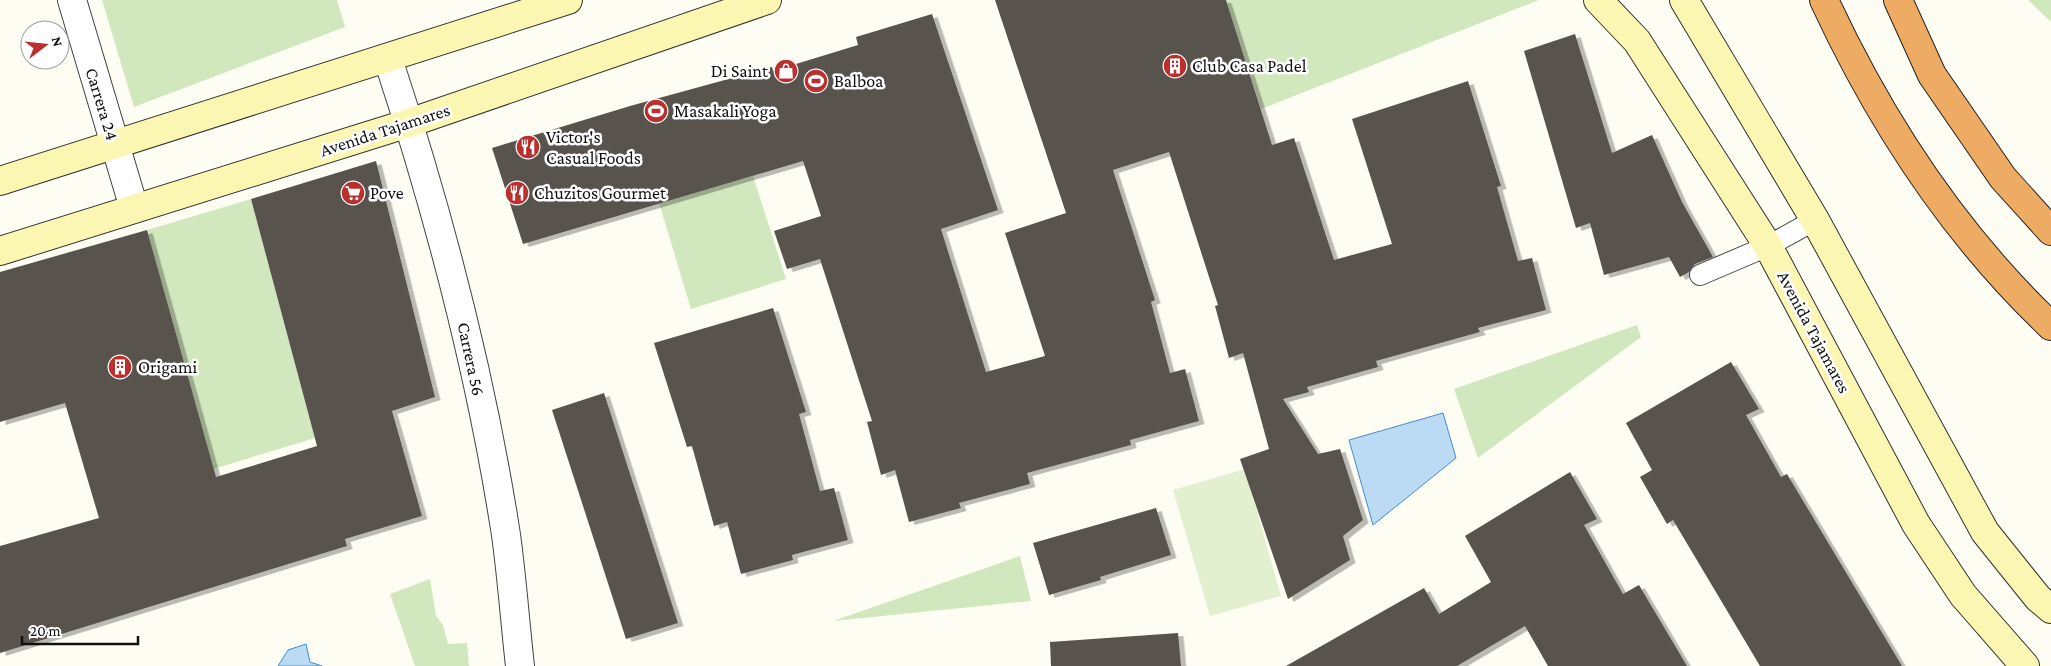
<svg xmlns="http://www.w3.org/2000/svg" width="2051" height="666" viewBox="0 0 2051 666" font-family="'Crimson Pro',serif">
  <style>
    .green { fill: #d1e8be }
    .pitch { fill: #e3f0d0 }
    .water { fill: #bbdbf4; stroke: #458bc8 }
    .building { fill: #59524d; filter: url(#shadow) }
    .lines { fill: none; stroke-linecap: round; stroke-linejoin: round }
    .lane-casing { stroke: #434343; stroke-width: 22 }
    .street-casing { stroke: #434343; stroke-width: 30 }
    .secondary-casing { stroke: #323232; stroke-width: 30 }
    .highway-casing { stroke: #212121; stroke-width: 30 }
    .lane { stroke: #fff; stroke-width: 20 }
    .street { stroke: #fff; stroke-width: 28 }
    .secondary { stroke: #fbf7b3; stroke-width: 28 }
    .highway { stroke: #edab63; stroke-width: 28 }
    .labels { text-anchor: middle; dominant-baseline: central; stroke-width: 5; stroke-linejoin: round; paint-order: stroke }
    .poi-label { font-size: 18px; fill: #101010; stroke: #fff; text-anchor: start }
    .street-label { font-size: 18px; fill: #101010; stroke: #fff }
  </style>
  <defs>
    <filter id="shadow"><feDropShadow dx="5.5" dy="3" stdDeviation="0" flood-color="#0004"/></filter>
  </defs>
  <rect width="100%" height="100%" fill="#fefdf4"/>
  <g class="green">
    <polygon points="102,0 337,0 345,27 134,107"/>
    <polygon points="1226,0 1539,0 1261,109"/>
    <polygon points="2028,0 2051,0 2051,22"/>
    <polygon points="753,176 786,279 691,309 659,203"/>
    <polygon points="251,199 315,438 213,469 147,230"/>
    <polygon points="1637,325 1641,337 1478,458 1454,389"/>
    <polygon points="1020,556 1031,601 833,621"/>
    <polygon points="430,579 436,616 443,625 448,644 467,643 469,666 415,666 390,594"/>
  </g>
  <polygon class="pitch" points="1245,469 1281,596 1210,616 1173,490"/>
  <g class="water">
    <polygon points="1443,413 1456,458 1373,525 1349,440"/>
    <polygon points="306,644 310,662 322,666 278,666 288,650"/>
  </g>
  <g class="building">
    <polygon points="995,0 1226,0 1272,145 1294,138 1334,260 1392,244 1352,119 1468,81 1501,186 1497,187 1518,261 1532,258 1546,310 1478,328 1480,332 1376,361 1378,367 1307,387 1309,392 1283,399 1318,454 1340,449 1363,520 1343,536 1350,560 1288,599 1240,459 1269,449 1243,353 1229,358 1215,306 1218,305 1169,152 1113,170 1155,300 1151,302 1170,373 1185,369 1199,421 1130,440 1131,445 1027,473 1030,484 959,503 961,508 909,522 895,470 881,475 867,422 872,421 820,259 787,269 774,231 821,216 803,161 523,244 492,148 630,106 772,67 773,71 858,45 856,37 932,14 998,210 941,229 986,372 1045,356 1005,233 1066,213"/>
    <polygon points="1575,34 1612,153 1652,135 1682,202 1713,257 1695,264 1689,272 1680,277 1669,257 1604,275 1590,223 1576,228 1524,51"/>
    <polygon points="376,161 435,397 392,411 422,516 345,539 347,546 0,653 0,546 99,518 65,403 0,422 0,272 147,230 216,477 317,446 251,199"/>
    <polygon points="773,308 806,412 799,414 820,491 834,488 848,540 792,555 793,560 741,574 727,522 714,526 692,446 687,447 654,343"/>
    <polygon points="1731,362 1759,409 1746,415 1781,477 1787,474 1902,666 1760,666 1673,520 1667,524 1640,477 1652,470 1626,423"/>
    <polygon points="604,393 678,623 626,639 552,410"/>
    <polygon points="1570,472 1597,519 1584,525 1623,594 1639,585 1687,666 1548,666 1525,626 1457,666 1286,666 1424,588 1439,614 1491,582 1465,536"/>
    <polygon points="1156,508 1171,555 1100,577 1101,580 1049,595 1033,543"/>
    <polygon points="1178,633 1181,666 1051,666 1050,642"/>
  </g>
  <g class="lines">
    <g class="lane-casing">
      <polyline id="lane" points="1700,275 1768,246 1815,220"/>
    </g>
    <g class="street-casing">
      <g id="street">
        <polyline points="72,0 134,208"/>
        <path d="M388,59C439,214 481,373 506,535C512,578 515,622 520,666"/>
      </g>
    </g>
    <g class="secondary-casing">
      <g id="secondary">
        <polyline points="1598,0 1637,41 1768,246 1916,524 1963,595 2025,666"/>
        <polyline points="1684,0 1815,220 1985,532 2038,598 2051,609"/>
        <polyline points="0,181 568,0"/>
        <polyline points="0,251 409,123 767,0"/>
      </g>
    </g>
    <g class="highway-casing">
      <g id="highway">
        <path d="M1824,0C1880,121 1954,234 2051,326"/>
        <polyline points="1898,0 1932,75 2003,178 2051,231"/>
      </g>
    </g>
    <use href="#lane" class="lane"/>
    <use href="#street" class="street"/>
    <use href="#secondary" class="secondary"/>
    <use href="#highway" class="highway"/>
  </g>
  <defs>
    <g id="building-disc" transform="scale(1.25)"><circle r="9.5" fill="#bb302e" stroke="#fff"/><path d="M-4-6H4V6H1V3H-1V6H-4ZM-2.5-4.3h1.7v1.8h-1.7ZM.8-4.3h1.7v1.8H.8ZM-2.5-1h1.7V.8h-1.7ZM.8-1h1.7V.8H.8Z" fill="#fff"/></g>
    <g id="shop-disc" transform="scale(1.25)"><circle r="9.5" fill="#bb302e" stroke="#fff"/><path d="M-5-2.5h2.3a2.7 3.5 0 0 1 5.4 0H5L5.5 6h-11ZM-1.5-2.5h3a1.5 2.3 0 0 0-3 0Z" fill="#fff"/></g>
    <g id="stadium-disc" transform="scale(1.25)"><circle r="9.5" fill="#bb302e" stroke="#fff"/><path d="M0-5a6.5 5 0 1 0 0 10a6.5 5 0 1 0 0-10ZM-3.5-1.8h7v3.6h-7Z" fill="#fff"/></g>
    <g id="restaurant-disc" transform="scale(1.25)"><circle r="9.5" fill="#bb302e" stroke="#fff"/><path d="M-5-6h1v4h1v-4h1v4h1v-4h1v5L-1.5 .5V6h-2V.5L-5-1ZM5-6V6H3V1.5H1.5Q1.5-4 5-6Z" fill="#fff"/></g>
    <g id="supermarket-disc" transform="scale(1.25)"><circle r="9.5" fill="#bb302e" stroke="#fff"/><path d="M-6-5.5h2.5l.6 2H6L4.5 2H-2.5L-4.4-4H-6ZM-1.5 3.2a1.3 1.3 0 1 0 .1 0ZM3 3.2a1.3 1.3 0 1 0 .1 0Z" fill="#fff"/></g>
  </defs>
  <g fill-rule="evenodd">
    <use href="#building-disc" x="1175" y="66"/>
    <use href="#shop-disc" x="786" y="71"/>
    <use href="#stadium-disc" x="816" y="81"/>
    <use href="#stadium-disc" x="656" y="111"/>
    <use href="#restaurant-disc" x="528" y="147"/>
    <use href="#supermarket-disc" x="353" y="193"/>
    <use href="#restaurant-disc" x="517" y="193"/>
    <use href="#building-disc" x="120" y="367"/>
  </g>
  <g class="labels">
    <g class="poi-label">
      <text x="1192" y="66">Club Casa Padel</text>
      <text x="768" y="71" text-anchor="end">Di Saint</text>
      <text x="834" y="81">Balboa</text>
      <text x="674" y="111">Masakali Yoga</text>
      <text x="546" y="137">Victor's<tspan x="546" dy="21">Casual Foods</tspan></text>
      <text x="370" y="193">Pove</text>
      <text x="534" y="193">Chuzitos Gourmet</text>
      <text x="138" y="367">Origami</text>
    </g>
    <g class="street-label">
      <text transform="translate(102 104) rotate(73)">Carrera 24</text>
      <text transform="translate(385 130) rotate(-18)">Avenida Tajamares</text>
      <text transform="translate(1814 332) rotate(62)">Avenida Tajamares</text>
      <text transform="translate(471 359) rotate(78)">Carrera 56</text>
    </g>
  </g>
  <g transform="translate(45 45) rotate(74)"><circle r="24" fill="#ffffff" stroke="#9f9f9f"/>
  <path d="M0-4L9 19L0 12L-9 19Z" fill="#bb302e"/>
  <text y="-8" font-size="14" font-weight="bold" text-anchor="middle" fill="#101010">N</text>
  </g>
  <path d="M22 636v8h116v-8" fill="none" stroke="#101010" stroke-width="2.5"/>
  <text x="30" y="636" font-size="15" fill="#101010" stroke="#ffffff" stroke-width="4" paint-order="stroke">20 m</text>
</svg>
